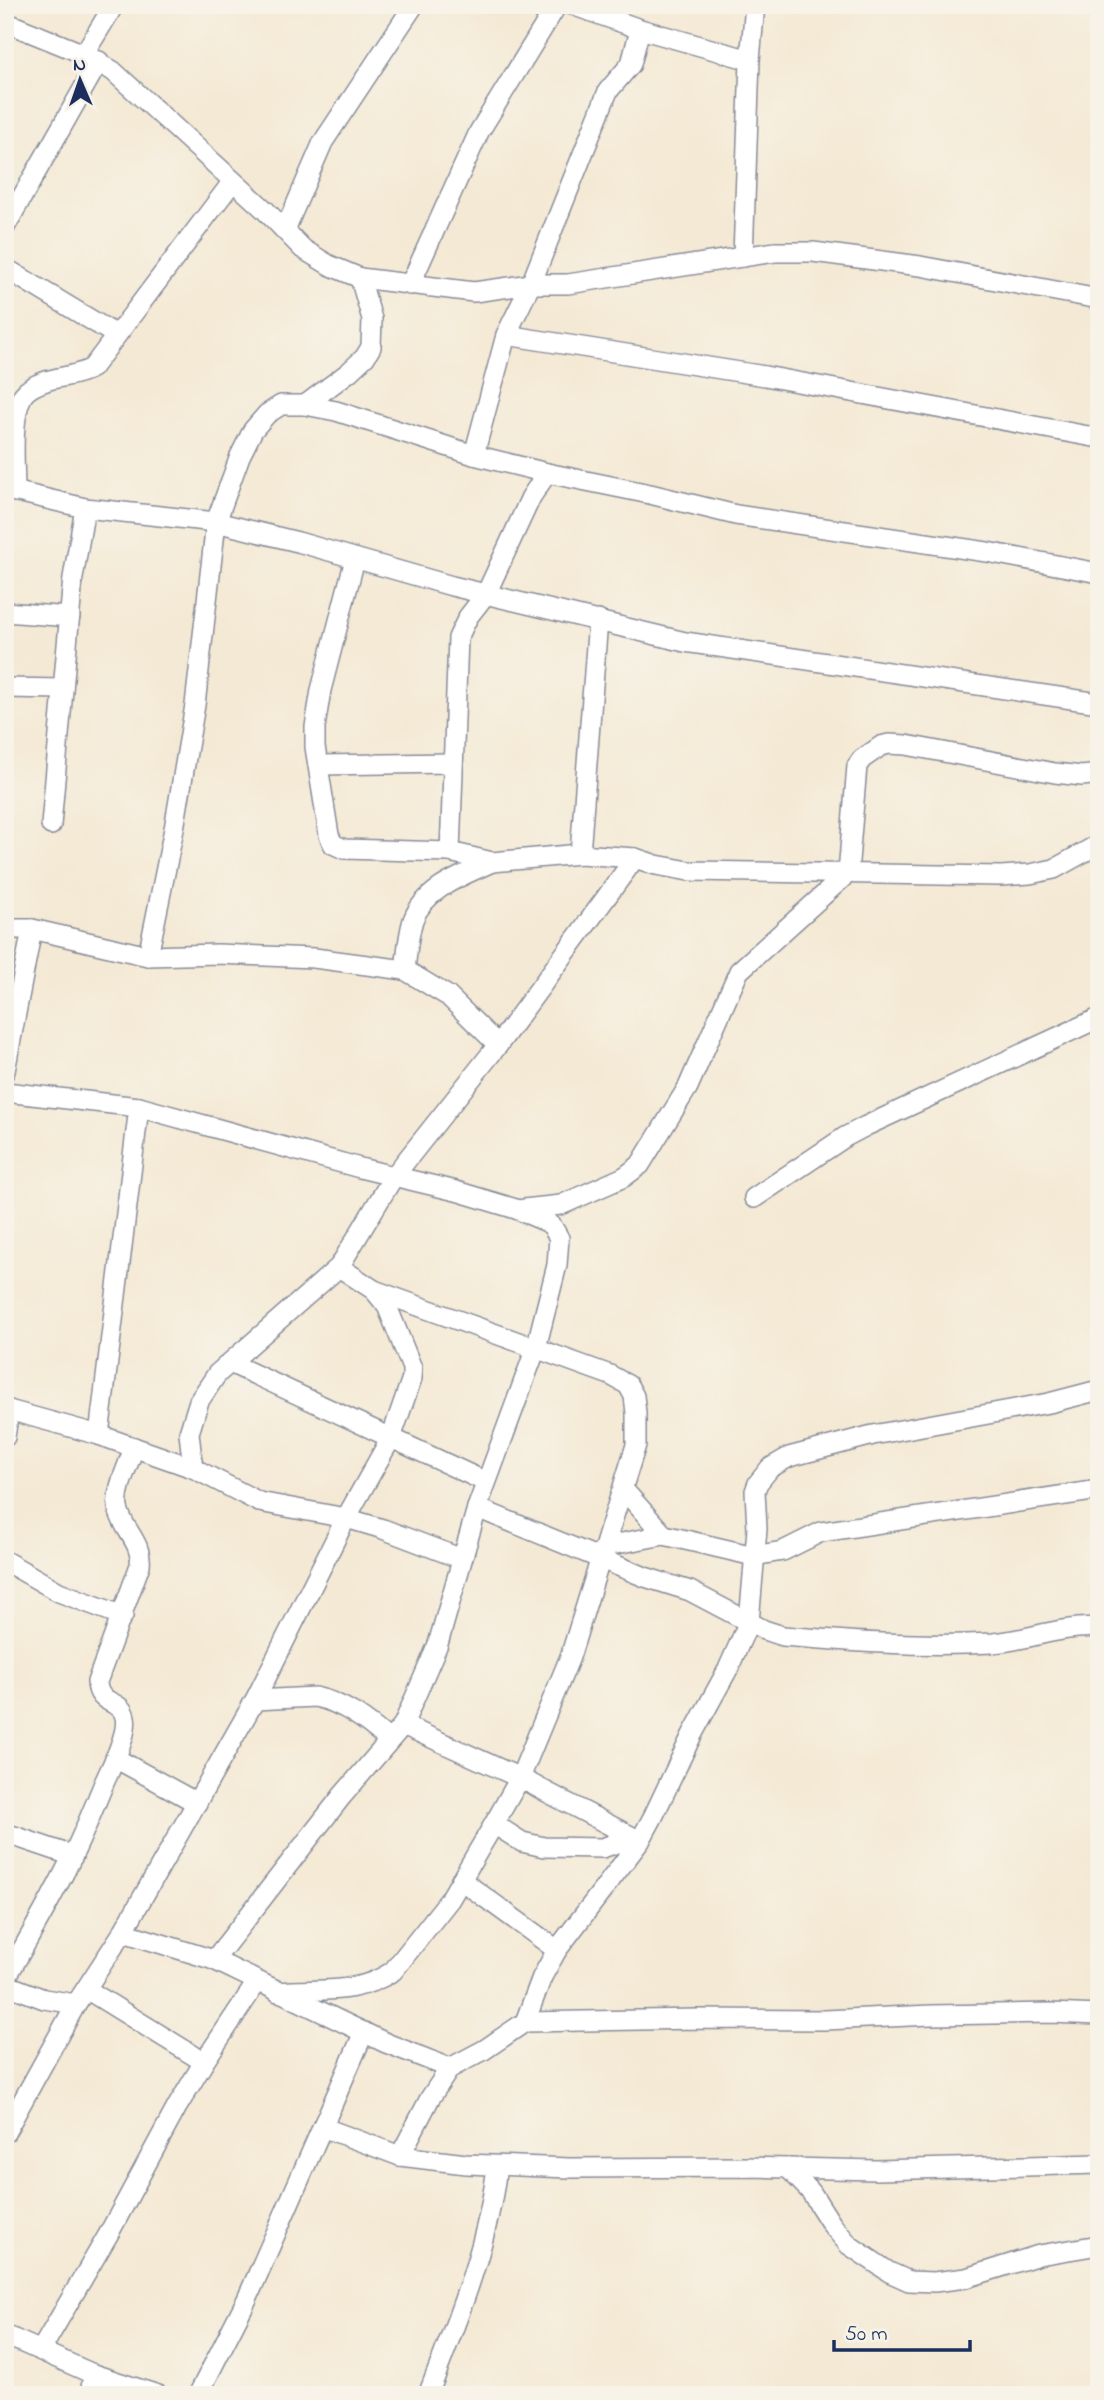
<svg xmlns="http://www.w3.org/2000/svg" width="1104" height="2400" viewBox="0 0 1104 2400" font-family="'Indie Flower',sans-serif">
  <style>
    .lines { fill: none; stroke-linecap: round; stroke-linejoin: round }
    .minor-casing { stroke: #888c99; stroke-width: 22 }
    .minor { stroke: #fff; stroke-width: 19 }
  </style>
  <rect width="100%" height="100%" fill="#f7f3e8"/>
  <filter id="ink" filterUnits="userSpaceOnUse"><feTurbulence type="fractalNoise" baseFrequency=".0143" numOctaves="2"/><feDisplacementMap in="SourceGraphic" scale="14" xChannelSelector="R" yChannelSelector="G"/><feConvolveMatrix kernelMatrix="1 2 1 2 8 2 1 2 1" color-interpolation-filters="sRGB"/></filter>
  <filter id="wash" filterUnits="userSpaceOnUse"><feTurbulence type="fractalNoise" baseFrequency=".00686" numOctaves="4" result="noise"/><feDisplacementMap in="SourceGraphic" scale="28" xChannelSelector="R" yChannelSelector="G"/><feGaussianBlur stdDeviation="1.57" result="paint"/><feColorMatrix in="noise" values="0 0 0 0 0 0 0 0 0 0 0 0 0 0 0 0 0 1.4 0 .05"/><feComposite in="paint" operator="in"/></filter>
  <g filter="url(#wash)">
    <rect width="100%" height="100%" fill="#f4e9d4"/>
  </g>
  <g filter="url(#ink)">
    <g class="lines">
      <g class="minor-casing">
        <g id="minor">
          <polyline points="572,5 640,29 750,60 743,257"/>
          <polyline points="5,22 84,54 113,71 265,210 303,249 329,265 360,278 474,292 531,284 568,284 775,252 813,252 920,266 1099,299"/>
          <polyline points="84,54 114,5"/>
          <polyline points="750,60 755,5"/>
          <polyline points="5,227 99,61"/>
          <polyline points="285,230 323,142 414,5"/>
          <polyline points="5,268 116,335"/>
          <polyline points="410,285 479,132 557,5"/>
          <polyline points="506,335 765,376 1099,438"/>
          <polyline points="305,405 349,372 365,357 371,347 372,319 360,278"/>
          <polyline points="474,455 506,335 531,284 608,91 631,64 640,29"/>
          <polyline points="5,489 85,508 216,522 298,542 452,586 685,642 1099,703"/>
          <path d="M15,492C15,466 10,417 23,395C28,388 37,384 46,381C61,376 78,376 92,368L233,181"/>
          <polyline points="355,559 321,690 315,727 315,747 329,835 333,844 344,849 450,852 492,862 580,854 635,858 656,865 689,871 1001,876 1030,874 1054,869 1099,844"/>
          <polyline points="5,612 70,617"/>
          <polyline points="5,688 63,689"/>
          <polyline points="319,765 452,763"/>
          <polyline points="51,825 73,578 85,508"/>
          <polyline points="450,852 458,638 468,617 486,594 531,497 547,473"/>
          <polyline points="580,854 598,620"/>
          <polyline points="5,929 32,929 148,956 218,954 314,958 405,970 448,996 498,1045"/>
          <polyline points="148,956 174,829 195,705 216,522 240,456 253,430 267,414 281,405 305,405 336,411 474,455 547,473 650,494 736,515 987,552 1099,573"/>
          <path d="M405,970C407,954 408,936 413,920C425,888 464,875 492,862"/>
          <polyline points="5,1071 32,929"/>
          <polyline points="5,1092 139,1107 360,1168 456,1191 516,1209 547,1222 552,1226 559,1238 557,1265 536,1348 477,1508 438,1644 403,1725 342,1796 214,1960"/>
          <polyline points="754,1198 845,1137 866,1126 1099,1018"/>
          <polyline points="524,1209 561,1205 624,1177 640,1165 688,1087 739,971 848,873 857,766 862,759 881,746 889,744 906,745 1055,773 1082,776 1099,774"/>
          <polyline points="230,1363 486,1482"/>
          <polyline points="5,1409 99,1435 193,1468 259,1502 346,1518 383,1529 462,1559"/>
          <polyline points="99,1435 139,1107"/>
          <polyline points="5,1437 9,1410"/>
          <polyline points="193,1468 189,1433 199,1401 217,1374 339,1267 394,1176 498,1045 635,858"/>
          <polyline points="623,1489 664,1535"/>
          <path d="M477,1508L645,1577L690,1591L764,1630L783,1636C853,1642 922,1647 993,1643C1028,1640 1062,1625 1099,1628"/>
          <polyline points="606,1546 664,1535 754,1556 783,1551 821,1532 1099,1490"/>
          <polyline points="5,1561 59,1592 123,1616"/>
          <path d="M255,1700L315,1697C344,1703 367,1721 389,1740"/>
          <polyline points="403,1725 520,1778 640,1841"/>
          <polyline points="115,1758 197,1803"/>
          <polyline points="494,1824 522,1842 544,1847 602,1848 617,1843 630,1836"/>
          <polyline points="5,1833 73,1856"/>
          <polyline points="461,1880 557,1950"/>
          <polyline points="123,1932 214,1960 386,2043 450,2068"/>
          <path d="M5,1980C28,1939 52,1899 72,1857C84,1833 94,1807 104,1783C111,1767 129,1734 125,1717C121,1698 98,1707 97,1682L140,1565C143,1543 122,1529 118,1508C115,1489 129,1465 134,1447"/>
          <polyline points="5,1984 44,1999 76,2004"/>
          <polyline points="86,1989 204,2062"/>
          <path d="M278,1992C320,1988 356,1996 393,1971L450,1899L494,1824L520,1778L570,1657L636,1445V1413L634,1396L628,1385L610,1375L374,1290L339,1267"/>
          <polyline points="525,2022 699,2019 825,2020 931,2015 1051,2013 1099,2015"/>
          <polyline points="322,2127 400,2156 466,2164 569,2168 746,2167 877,2170 1099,2164"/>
          <polyline points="5,2133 76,2004 123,1932 255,1700 346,1518 391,1438 412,1378 412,1368 387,1306 374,1290"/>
          <polyline points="400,2156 430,2098 450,2068 484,2050 525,2022 542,1977 557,1950 640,1841 653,1817 692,1735 728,1669 749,1622 757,1529 755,1491 758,1483 770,1468 789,1457 873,1435 1049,1403 1099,1390"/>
          <polyline points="788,2168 811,2192 832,2225 849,2245 889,2272 909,2281 934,2282 966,2278 1039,2255 1099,2245"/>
          <polyline points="5,2335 93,2374 158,2395"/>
          <polyline points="41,2350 108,2235 177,2107 204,2062 257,1982"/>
          <polyline points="90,2395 93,2374"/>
          <polyline points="198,2395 247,2299 364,2032"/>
          <path d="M428,2395C457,2320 488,2246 497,2166"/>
        </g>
      </g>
      <use href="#minor" class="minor"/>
    </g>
  </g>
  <rect width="1104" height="2400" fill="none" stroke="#f7f3e8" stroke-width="28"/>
  <g transform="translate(80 80) rotate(358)" stroke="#f7f3e8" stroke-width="5" paint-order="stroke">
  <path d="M0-5L12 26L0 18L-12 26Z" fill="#1b2f5e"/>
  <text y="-10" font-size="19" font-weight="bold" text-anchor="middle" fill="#1b2f5e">N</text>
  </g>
  <path d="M834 2340v10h136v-10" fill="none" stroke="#1b2f5e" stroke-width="3.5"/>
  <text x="845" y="2340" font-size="21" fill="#1b2f5e" stroke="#f7f3e8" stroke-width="5" paint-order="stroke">50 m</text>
</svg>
